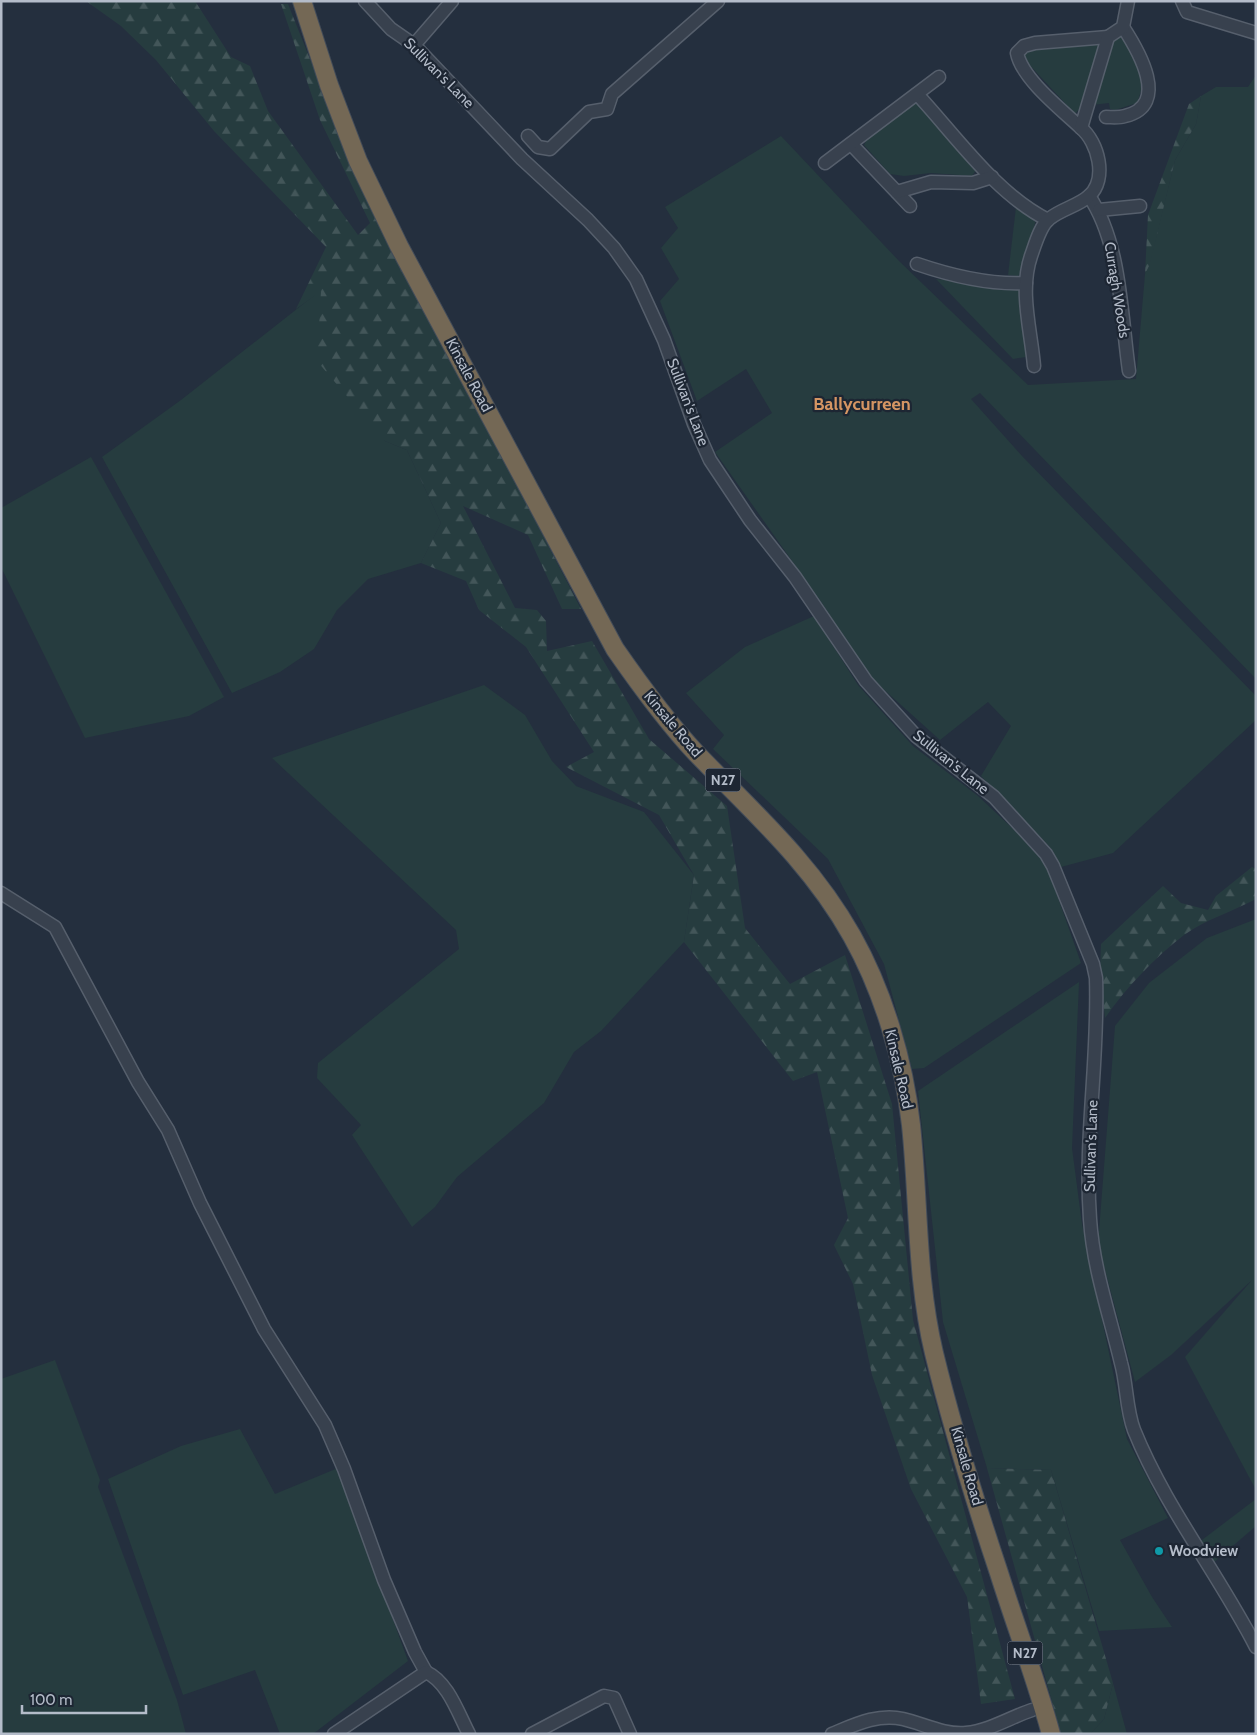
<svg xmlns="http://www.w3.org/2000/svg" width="1257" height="1735" viewBox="0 0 1257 1735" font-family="Cabin,sans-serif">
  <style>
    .green { fill: #263c3f }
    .forest { fill: url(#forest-firs) }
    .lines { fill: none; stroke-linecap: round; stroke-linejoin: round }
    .minor-casing { stroke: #565f6c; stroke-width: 15 }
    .highway-casing { stroke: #434c59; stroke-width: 20 }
    .minor { stroke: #38414e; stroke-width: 12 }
    .highway { stroke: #746855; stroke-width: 18 }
    .culture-dot { fill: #0f9aa8; stroke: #1d2633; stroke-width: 2 }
    .labels { text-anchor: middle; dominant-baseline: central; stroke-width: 4.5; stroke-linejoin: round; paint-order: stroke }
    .shield { fill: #1d2633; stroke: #878f9c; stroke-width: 1 }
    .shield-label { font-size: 14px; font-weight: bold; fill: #b4bcc9 }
    .street-label { font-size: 15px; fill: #b4bcc9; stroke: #1d2633 }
    .poi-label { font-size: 15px; font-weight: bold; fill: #b4bcc9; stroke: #1d2633; text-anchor: start }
    .quarter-label { font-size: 18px; font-weight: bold; fill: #d59563; stroke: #1d2633 }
  </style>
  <defs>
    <pattern id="forest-firs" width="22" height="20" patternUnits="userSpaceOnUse" patternTransform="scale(1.25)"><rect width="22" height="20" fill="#263c3f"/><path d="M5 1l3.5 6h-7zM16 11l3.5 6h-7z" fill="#435659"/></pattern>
  </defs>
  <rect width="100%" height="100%" fill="#242f3e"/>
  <g class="green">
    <path d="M1122,35C1137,62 1150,71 1137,103L1115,110L1110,109L1109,103L1092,105L1112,37Z"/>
    <polygon points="1097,42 1100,47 1081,107 1075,114 1024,59 1023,53 1028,47"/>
    <polygon points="1256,75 1256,679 980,393 971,399 1022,456 1256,696 1256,720 1113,853 1061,867 1049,846 981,776 1011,726 988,702 940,740 871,678 819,599 715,452 772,413 746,369 697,401 660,301 679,279 661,248 678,228 665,207 781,136 899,261 1028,385 1136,379 1145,274 1149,266 1175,160 1196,124 1201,96 1216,87 1248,87"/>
    <polygon points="914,102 923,104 978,167 972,176 931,173 904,176 890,174 864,145 870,133"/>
    <polygon points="1016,207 1036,219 1024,269 1018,276 1008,275"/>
    <polygon points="936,279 1020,287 1026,357 1013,359"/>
    <polygon points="321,290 385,441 407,450 441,523 421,563 368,579 337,610 314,649 280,672 232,693 102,457 181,400"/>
    <polygon points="91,457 224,697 189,716 85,738 1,567 1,508"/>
    <polygon points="814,616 858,685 913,746 978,796 1044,858 1081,963 924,1068 912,1069 884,964 828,859 713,749 724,735 686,693 745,647"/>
    <polygon points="484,685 525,715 552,761 576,786 644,812 694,875 684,942 601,1031 574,1052 544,1103 457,1177 435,1207 412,1227 352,1135 361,1125 317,1078 318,1063 459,949 456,930 272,758"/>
    <polygon points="1256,919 1256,1490 1185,1357 1252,1280 1171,1355 1135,1382 1098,1244 1115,1026 1149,983 1207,938"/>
    <polygon points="1079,982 1072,1148 1082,1224 1127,1439 1168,1518 1120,1540 1152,1597 1172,1627 1099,1631 1051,1470 987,1468 943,1322 918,1091"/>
    <polygon points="55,1360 100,1480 98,1487 177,1700 186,1734 1,1734 1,1379"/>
    <polygon points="240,1429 275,1494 338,1468 408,1661 313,1734 280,1734 255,1670 183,1695 108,1479 181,1446"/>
    <polygon points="1256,1499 1256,1526 1213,1563 1198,1543"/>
    <polygon points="1113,1683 1127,1734 1090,1734 1104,1719"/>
  </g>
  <g class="forest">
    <polygon points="86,1 195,1 231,57 250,66 268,111 358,235 370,223 320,120 281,4 288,4 355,172 581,609 562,609 528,535 463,506 515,608 537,610 546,621 547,651 592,641 649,739 727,806 745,928 790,984 845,955 892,1104 913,1320 1015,1699 981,1704 967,1597 911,1489 872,1375 853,1284 834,1245 848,1218 817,1072 793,1081 684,942 694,875 659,815 566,767 594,752 526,647 479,610 466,581 421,563 441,523 407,450 385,441 317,361 321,291 296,309 326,247 214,131 156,60 121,26"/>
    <polygon points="1201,96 1196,124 1175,160 1150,264 1145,274 1148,215 1189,104"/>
    <path d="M1252,867L1256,869V899C1232,912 1206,919 1184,935C1154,958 1126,988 1105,1018L1100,972L1101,944L1163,886L1181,903L1208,910L1216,896Z"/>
    <polygon points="987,1468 1051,1470 1113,1683 1104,1719 1090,1734 1061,1734"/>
  </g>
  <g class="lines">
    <g class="minor-casing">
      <g id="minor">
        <path d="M365,1L391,29L414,45L522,159L588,220L614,248L636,279L664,340L694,424L710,460L750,520L795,577L866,681L916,736L994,797L1046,854L1053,866L1093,964L1096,978C1099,1059 1084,1138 1090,1219C1093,1268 1110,1316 1121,1363C1127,1384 1126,1409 1134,1430C1165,1507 1218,1573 1256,1647"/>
        <polyline points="1182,1 1187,12 1256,33"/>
        <polyline points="414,45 452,1"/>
        <path d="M917,94C956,136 996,194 1048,220"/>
        <path d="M1106,117C1112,117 1119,118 1125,116C1171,105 1138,50 1123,27"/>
        <path d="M1081,128C1062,110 1022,79 1017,53L1024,46L1035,43L1108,37"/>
        <polyline points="528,136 538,147 550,149 589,112 607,109 612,94 718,1"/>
        <polyline points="851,144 910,206"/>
        <polyline points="825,163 939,77"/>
        <polyline points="897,192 931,182 973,183 992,177"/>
        <path d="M1089,196C1121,243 1121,315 1129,371"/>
        <polyline points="1099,210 1140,206"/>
        <path d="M917,264C952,276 988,285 1026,283"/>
        <path d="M1034,366C1031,330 1019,291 1031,256C1035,245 1040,226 1049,219C1061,209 1078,206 1089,196C1108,179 1098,142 1081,128L1108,37L1123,27L1128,1"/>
        <polyline points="1,893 55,927 138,1082 168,1130 200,1203 264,1329 325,1425 344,1469 384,1580 415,1652 426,1672"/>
        <path d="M426,1672C448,1682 458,1713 469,1734"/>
        <polyline points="334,1734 426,1672"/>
        <polyline points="532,1734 604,1696 614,1698 630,1734"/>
        <path d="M832,1734C854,1725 878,1713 903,1719C924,1724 944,1735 966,1733C989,1731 1011,1717 1032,1710"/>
      </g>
    </g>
    <g class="highway-casing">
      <path id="highway" d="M302,1L329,85L358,161L399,246L615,649C640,685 666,721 696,753C754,813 811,863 852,936C884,993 904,1062 911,1125C919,1201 916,1278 934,1353C952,1427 975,1501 999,1573C1016,1627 1036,1679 1051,1734"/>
    </g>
    <use href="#minor" class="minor"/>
    <use href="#highway" class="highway"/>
  </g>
  <circle class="culture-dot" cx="1159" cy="1551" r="5"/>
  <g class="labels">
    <g class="shield">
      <rect x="705.5" y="768.5" width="35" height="23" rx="4"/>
      <rect x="1007.5" y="1641.5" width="35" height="23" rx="4"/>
    </g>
    <g class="shield-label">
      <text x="723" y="780">N27</text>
      <text x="1025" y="1653">N27</text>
    </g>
    <g class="street-label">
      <text transform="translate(439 73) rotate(45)">Sullivan's Lane</text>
      <text transform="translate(1117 290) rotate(81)">Curragh Woods</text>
      <text transform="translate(469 375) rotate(62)">Kinsale Road</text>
      <text transform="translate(688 402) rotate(69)">Sullivan's Lane</text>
      <text transform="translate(673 724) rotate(50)">Kinsale Road</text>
      <text transform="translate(951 762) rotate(39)">Sullivan's Lane</text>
      <text transform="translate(899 1069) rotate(77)">Kinsale Road</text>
      <text transform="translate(1091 1146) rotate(-88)">Sullivan's Lane</text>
      <text transform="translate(967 1466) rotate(74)">Kinsale Road</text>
    </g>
    <g class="poi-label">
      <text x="1169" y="1551">Woodview</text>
    </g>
    <g class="quarter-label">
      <text x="862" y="404">Ballycurreen</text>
    </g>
  </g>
  <rect width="1257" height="1735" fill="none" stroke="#b4bcc9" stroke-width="5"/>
  <path d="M22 1705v8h124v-8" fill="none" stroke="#b4bcc9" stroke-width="2.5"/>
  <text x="30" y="1705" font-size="15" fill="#b4bcc9" stroke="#1d2633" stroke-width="4" paint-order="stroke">100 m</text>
</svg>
